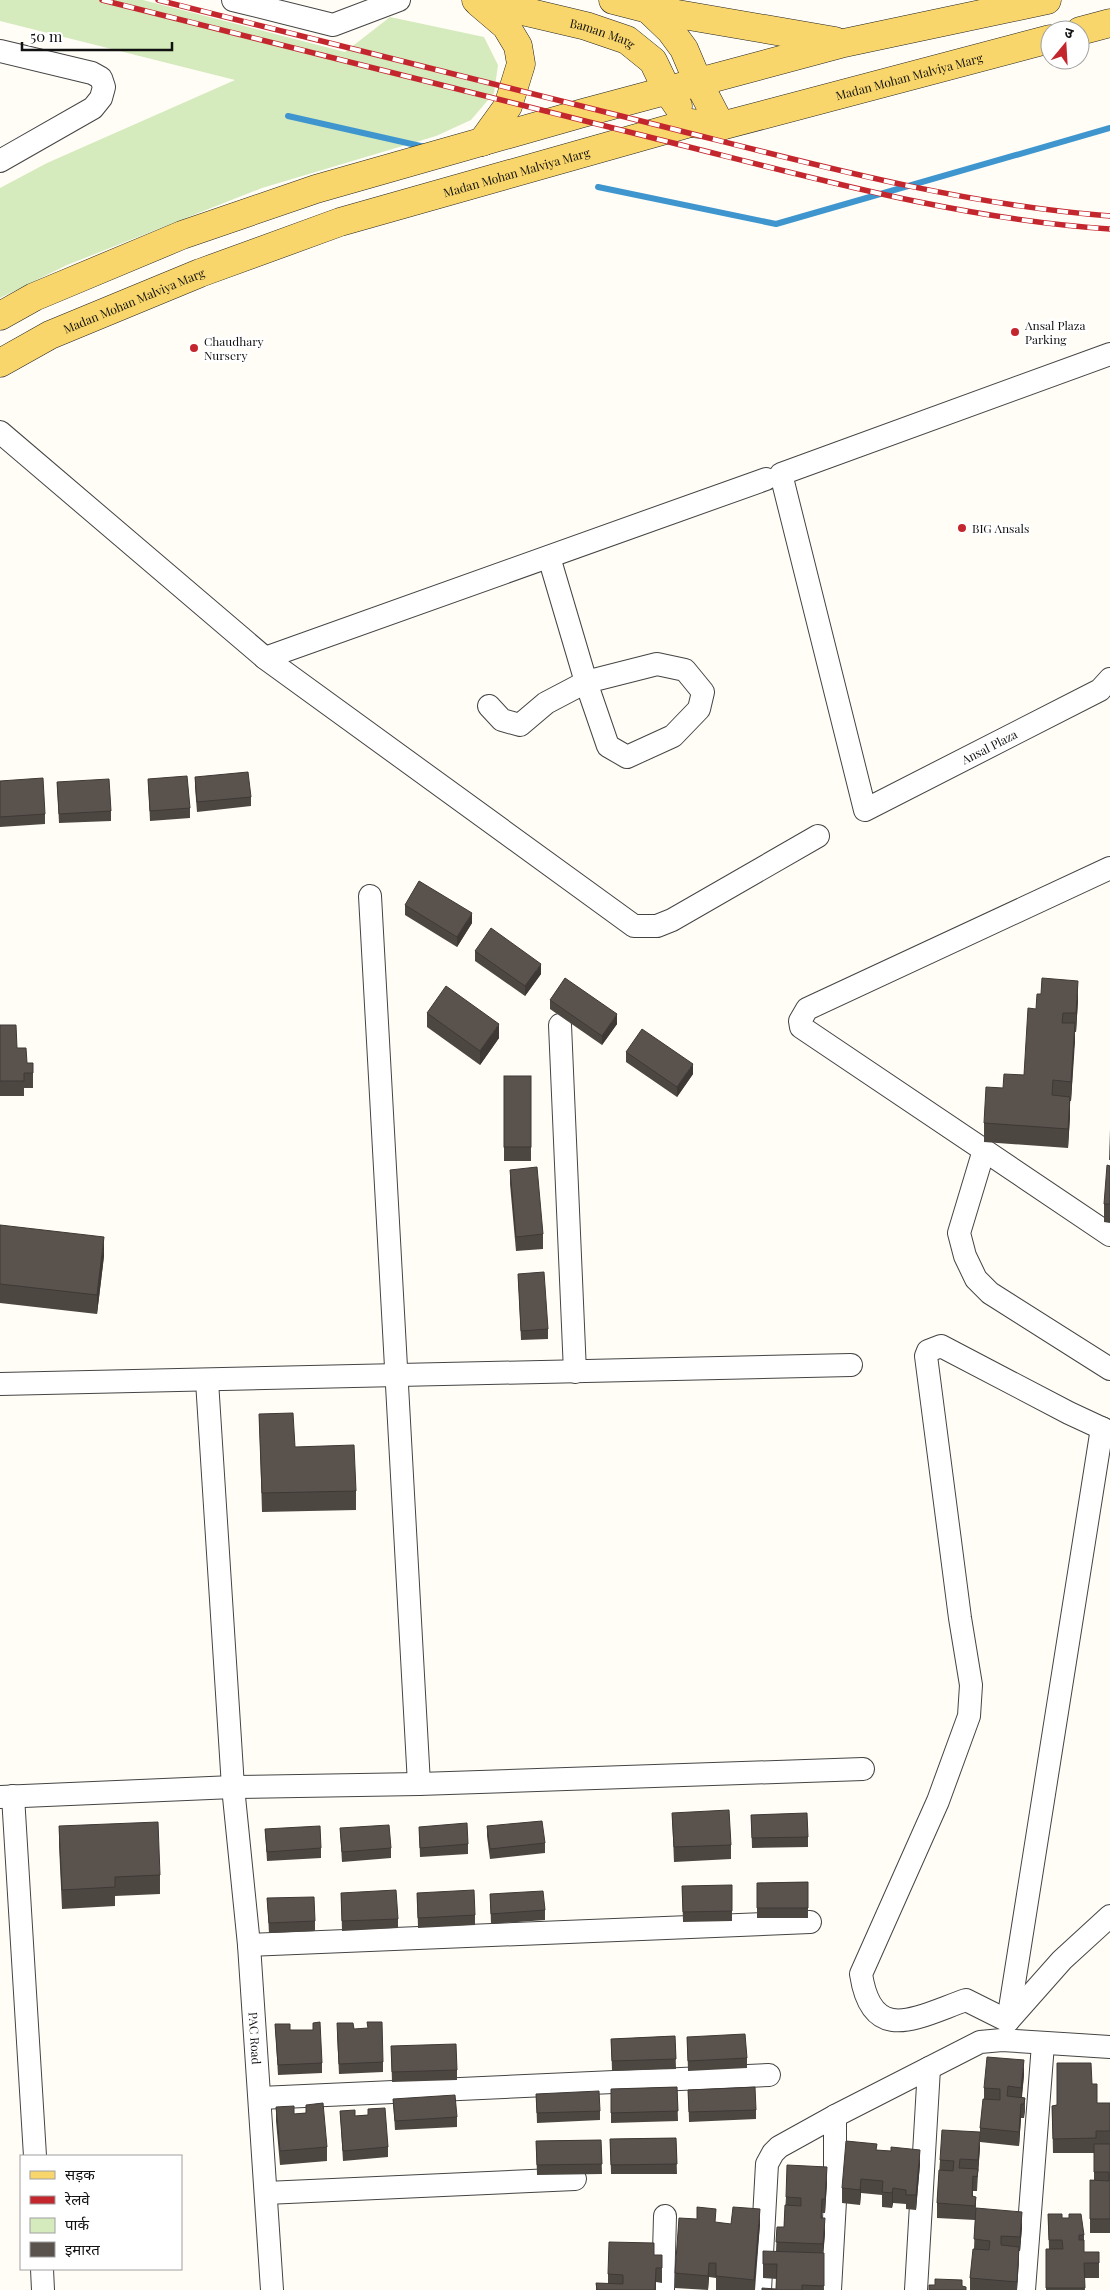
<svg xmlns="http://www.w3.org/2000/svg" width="1110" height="2290" viewBox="0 0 1110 2290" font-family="'Playfair Display','Noto Sans Devanagari',serif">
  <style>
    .green { fill: #d5ebbd }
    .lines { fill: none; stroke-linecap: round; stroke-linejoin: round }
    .stream { stroke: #3f96cf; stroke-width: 6 }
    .minor-casing { stroke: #444; stroke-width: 24 }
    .major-casing { stroke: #222; stroke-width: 29 }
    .minor { stroke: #fff; stroke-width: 22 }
    .major { stroke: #f9d66b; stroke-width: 28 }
    .rail-casing { stroke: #c4262e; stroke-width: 5.5 }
    .rail { stroke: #fff; stroke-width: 4; stroke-dasharray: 11; stroke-linecap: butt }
    .wall { fill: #4d4742 }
    .shaded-wall { fill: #3f3936 }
    .building { fill: #5a524d; stroke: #3f3936 }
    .poi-dot { fill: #c4262e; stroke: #fff; stroke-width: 2 }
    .labels { text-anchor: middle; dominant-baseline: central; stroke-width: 5; stroke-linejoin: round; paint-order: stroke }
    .street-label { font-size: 12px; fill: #111; stroke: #fff }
    .poi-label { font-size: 12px; fill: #111; stroke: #fff; text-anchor: start }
  </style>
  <rect width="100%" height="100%" fill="#fffdf5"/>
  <polygon class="green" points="0,0 143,0 345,52 390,17 484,37 498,65 494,93 471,120 436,136 262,188 67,265 0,298 0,188 47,163 235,80 0,21"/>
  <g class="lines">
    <g class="stream">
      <polyline points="288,116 425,147"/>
      <polyline points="598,187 776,224 1110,128"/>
    </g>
    <g class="minor-casing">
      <g id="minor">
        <polyline points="233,0 333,25 399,0"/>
        <polyline points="0,51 92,73 101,78 104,87 101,98 93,108 0,161"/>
        <path id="s1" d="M1110,354L781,474L865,810L1100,690L1110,679"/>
        <polyline points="0,432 265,658 634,926 657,926 672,920 818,836"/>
        <polyline points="265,658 766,479"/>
        <polyline points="489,706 502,720 520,725 546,703 586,682 608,746 627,757 673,736 699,709 703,692 685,670 657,664 586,682 549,557"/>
        <polyline points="1110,868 807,1009 800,1021 801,1027 1110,1235"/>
        <polyline points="370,896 419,1784"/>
        <polyline points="560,1025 575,1372"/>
        <polyline points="984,1150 959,1233 965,1256 976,1279 990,1293 1110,1369"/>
        <path id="s2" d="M207,1381L233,1787L249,1945L272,2290"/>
        <polyline points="0,1384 851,1365"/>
        <path d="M1110,1432L1069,1413L941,1346L928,1351L926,1356L960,1618L971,1685L969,1716L938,1801L861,1974C872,2046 917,2017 966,2000L1008,2021L1062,1960L1110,1916"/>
        <polyline points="13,1796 35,2156"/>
        <polyline points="0,1797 233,1787 419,1784 863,1769"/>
        <polyline points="249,1945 810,1922"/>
        <polyline points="1008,2021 1102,1428"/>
        <polyline points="260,2098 769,2075"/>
        <polyline points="266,2193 575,2179"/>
        <polyline points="42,2269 43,2290"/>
        <polyline points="663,2290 665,2216"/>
        <polyline points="760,2290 767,2164 773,2153 779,2147 835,2116 980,2042 1002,2040 1110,2047"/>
        <polyline points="830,2290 835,2201 835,2116"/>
        <polyline points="916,2290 929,2068"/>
        <polyline points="1024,2290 1043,2044"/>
      </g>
    </g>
    <g class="major-casing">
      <g id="major">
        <path id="s3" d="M476,0L586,26L627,40L653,61L667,90L678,106"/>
        <polyline points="613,0 648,9 835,41"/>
        <polyline points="479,3 506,26 518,46 521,64 508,106 482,142"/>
        <polyline points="648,9 670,30 684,49 698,82 721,126"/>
        <polyline points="1080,31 1110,23"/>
        <polyline points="0,316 34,297 182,235 316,189 583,113 844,43 1047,0"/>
        <path id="s4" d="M0,363L50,335L200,273L340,222L690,123L721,126L1050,39"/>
      </g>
    </g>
    <use href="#minor" class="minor"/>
    <use href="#major" class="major"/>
    <g class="rail-casing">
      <g id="rail">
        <path d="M102,0C287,46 472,93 657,139C807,176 956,219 1110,229"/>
        <path d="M158,0C331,43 504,87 677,130C820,166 963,205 1110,216"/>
      </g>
    </g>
    <use href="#rail" class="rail"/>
  </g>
  <g class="wall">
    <polygon points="195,777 251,797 251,806 197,812 195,787"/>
    <polygon points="148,779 190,808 190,818 150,821"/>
    <polygon points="0,781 45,814 45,824 0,827"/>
    <polygon points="57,782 111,811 111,821 59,823"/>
    <polygon points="405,905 472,923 457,947 405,915"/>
    <polygon points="475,951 541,974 525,996 475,961"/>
    <polygon points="550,1000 617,1024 602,1045 550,1009"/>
    <polygon points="1078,1000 1076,1032 1075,1032 1071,1101 1070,1101 1070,1116 1068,1148 984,1142 984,1123 1024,1075 1036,1009"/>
    <polygon points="427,1013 499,1038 480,1065 427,1027"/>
    <polygon points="0,1025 27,1063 33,1063 33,1088 24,1088 24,1096 0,1096"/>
    <polygon points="626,1052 693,1074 677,1097 626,1062"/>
    <rect x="504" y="1076" width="27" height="85"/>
    <polygon points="1110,1130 1110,1160 1109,1160"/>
    <polygon points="1110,1166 1110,1223 1104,1222 1104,1204"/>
    <polygon points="510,1170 543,1234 543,1249 516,1251 510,1184"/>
    <polygon points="0,1225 104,1256 97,1314 0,1303"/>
    <polygon points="518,1274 548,1329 548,1339 521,1340"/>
    <polygon points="259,1414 295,1447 356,1491 356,1510 262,1512"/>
    <polygon points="672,1813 731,1845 731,1859 674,1862"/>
    <polygon points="751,1815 808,1837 808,1847 752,1848"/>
    <polygon points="59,1826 160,1875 160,1894 115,1896 115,1906 62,1909 59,1845"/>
    <polygon points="487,1826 545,1843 545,1853 490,1859 487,1836"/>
    <polygon points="419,1827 468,1844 468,1854 420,1857"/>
    <polygon points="340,1828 391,1848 391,1858 342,1862"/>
    <polygon points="265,1829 321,1848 321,1858 267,1861"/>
    <polygon points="808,1882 808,1918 757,1918 757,1883"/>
    <polygon points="682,1886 732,1911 732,1921 683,1922"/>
    <polygon points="341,1893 398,1919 398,1928 342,1931"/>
    <polygon points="417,1893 475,1915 475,1925 418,1928"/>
    <polygon points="490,1894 545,1910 545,1920 491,1924"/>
    <polygon points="267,1898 315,1921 315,1931 269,1933"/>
    <polygon points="275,2024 290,2030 322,2063 322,2073 278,2075"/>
    <polygon points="354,2029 383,2062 383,2072 339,2074 337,2033"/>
    <polygon points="675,2036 676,2069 612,2071 611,2039"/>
    <polygon points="687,2037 747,2058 747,2068 688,2071"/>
    <polygon points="391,2046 457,2070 457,2080 392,2082"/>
    <polygon points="1024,2075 1022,2097 1025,2098 1025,2112 1024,2118 1021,2118 1019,2146 980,2142 980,2128 984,2099 984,2088"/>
    <polygon points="1092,2084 1097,2103 1110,2103 1110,2233 1090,2233 1090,2180 1094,2180 1094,2153 1053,2153 1052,2106 1057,2105"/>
    <polygon points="677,2087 678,2121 611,2123 611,2089"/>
    <polygon points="688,2090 756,2110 756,2119 689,2122"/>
    <polygon points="536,2094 600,2111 600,2120 537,2123"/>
    <polygon points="393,2099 457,2117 457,2127 395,2130"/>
    <polygon points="306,2105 327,2147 327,2161 280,2165 276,2121 276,2107 294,2114 306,2113"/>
    <polygon points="368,2109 388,2147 388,2157 343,2161 340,2111 355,2116 368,2115"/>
    <polygon points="676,2138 677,2174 611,2174 610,2139"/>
    <polygon points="601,2140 602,2174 537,2175 536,2141"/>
    <polygon points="980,2147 978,2174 977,2191 973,2191 973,2197 976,2197 976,2212 1022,2227 1020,2251 1019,2251 1017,2290 970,2290 970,2278 974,2249 975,2220 937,2218 937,2203 940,2160"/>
    <polygon points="877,2150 920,2164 916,2210 906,2209 906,2204 893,2203 892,2208 882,2207 882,2195 861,2193 860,2205 842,2203 842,2188"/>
    <polygon points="827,2182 825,2213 822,2213 822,2218 825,2233 823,2253 824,2290 762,2290 776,2289 777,2279 763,2278 763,2264 776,2251 777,2227 784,2227 786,2197"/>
    <polygon points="1048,2214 1062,2218 1084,2235 1084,2252 1099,2252 1099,2278 1084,2278 1085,2290 1046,2290 1046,2249 1049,2249"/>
    <polygon points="716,2223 731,2224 760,2224 755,2290 716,2290 716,2278 709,2277 708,2290 675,2288 675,2273"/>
    <polygon points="654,2255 662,2255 662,2283 656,2282 656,2290 596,2290 596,2283 608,2284 608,2274"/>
  </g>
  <g class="shaded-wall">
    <polygon points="472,913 472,923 457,947 457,937"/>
    <polygon points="541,964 541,974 525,996 525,986"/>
    <polygon points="1078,981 1078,1000 1076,1032 1076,1013"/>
    <polygon points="617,1014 617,1024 602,1045 602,1036"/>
    <polygon points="1075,1023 1075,1042 1071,1101 1071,1082"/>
    <polygon points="499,1024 499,1038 480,1065 480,1051"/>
    <polygon points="693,1064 693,1074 677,1097 677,1087"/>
    <polygon points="1070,1097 1070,1116 1068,1148 1068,1129"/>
    <polygon points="104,1237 104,1256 97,1314 97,1295"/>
    <polygon points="1024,2060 1024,2075 1021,2102 1021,2088"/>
    <polygon points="1021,2104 1021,2118 1019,2146 1019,2132"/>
    <polygon points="980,2132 980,2147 978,2174 978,2160"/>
    <polygon points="920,2150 920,2164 916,2210 916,2195"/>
    <polygon points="827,2167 827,2182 825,2213 825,2199"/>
    <polygon points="861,2179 861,2193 860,2205 860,2190"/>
    <polygon points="893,2188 893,2203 892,2208 892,2193"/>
    <polygon points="760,2209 760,2224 754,2290 754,2280"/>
    <polygon points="1022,2212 1022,2227 1020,2251 1020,2237"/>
    <polygon points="825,2218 825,2233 823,2259 823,2244"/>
    <polygon points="1019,2247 1019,2261 1017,2290 1017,2282"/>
    <polygon points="709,2263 709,2277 708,2290 708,2276"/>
  </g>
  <g class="building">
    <polygon points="248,772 251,797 197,802 195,777"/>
    <polygon points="187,776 190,808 150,811 148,779"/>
    <polygon points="43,778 45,814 0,817 0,781"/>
    <polygon points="109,779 111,811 59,814 57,782"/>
    <polygon points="419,881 472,913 457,937 405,905"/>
    <polygon points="491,928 541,964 525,986 475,951"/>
    <polygon points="565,978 617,1014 602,1036 550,1000"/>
    <polygon points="1042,978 1078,981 1076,1013 1063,1013 1062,1023 1075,1023 1071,1082 1053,1080 1052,1095 1070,1097 1068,1129 984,1123 986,1087 1003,1088 1004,1074 1024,1075 1028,1008 1036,1009 1037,994 1041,994"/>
    <polygon points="446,986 499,1024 480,1051 427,1013"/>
    <polygon points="0,1025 16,1025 17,1048 26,1048 27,1063 33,1063 33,1073 24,1073 24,1081 0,1081"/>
    <polygon points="642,1029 693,1064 677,1087 626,1052"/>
    <rect x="504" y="1076" width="27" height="71"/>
    <polygon points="1107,1165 1110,1166 1110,1204 1104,1204"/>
    <polygon points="537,1167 543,1234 516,1237 510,1170"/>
    <polygon points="0,1225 104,1237 97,1295 0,1284"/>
    <polygon points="544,1272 548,1329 521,1331 518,1274"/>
    <polygon points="293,1413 295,1447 354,1445 356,1491 262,1493 259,1414"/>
    <polygon points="729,1810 731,1845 674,1847 672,1813"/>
    <polygon points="807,1813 808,1837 752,1838 751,1815"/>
    <polygon points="542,1821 545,1843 490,1849 487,1826"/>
    <polygon points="158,1822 160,1875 115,1877 115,1887 62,1890 59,1826"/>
    <polygon points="467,1823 468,1844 420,1848 419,1827"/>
    <polygon points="389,1825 391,1848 342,1852 340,1828"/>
    <polygon points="320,1826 321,1848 267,1852 265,1829"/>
    <polygon points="808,1882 808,1908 757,1908 757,1883"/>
    <polygon points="732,1885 732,1911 683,1912 682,1886"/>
    <polygon points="396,1890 398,1919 342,1921 341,1893"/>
    <polygon points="474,1890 475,1915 418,1918 417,1893"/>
    <polygon points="543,1891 545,1910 491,1914 490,1894"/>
    <polygon points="314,1897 315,1921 269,1923 267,1898"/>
    <polygon points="320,2022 322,2063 278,2065 275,2024 290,2024 290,2030 313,2030 313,2023"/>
    <polygon points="367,2022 382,2022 383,2062 339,2064 337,2023 353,2023 354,2029 368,2028"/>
    <polygon points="745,2034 747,2058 688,2061 687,2037"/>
    <polygon points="675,2036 676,2059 612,2061 611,2039"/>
    <polygon points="456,2044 457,2070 392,2072 391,2046"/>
    <polygon points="987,2057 1024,2060 1021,2088 1008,2086 1007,2096 1025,2098 1024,2104 1021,2104 1019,2132 980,2128 983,2099 1000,2100 1000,2089 984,2088"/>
    <polygon points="1057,2063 1091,2063 1092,2084 1097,2084 1097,2103 1110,2103 1110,2131 1096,2131 1096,2138 1053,2139 1052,2106 1057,2105"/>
    <polygon points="677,2087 678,2111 611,2113 611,2089"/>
    <polygon points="755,2087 756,2110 689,2112 688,2090"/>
    <polygon points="599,2091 600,2111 537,2113 536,2094"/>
    <polygon points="455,2095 457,2117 395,2121 393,2099"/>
    <polygon points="323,2103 327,2147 280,2151 276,2107 294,2106 294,2114 306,2113 306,2105"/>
    <polygon points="385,2108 388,2147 343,2151 340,2111 355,2110 355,2116 368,2115 368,2109"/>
    <polygon points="942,2130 980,2132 978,2160 960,2159 959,2168 978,2169 977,2177 973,2176 972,2196 976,2197 975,2206 937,2203 939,2170 953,2171 954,2161 940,2160"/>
    <polygon points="676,2138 677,2164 611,2165 610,2139"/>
    <polygon points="601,2140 602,2164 537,2165 536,2141"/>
    <polygon points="846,2141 877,2144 876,2150 891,2151 891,2147 920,2150 916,2195 906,2195 906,2190 893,2188 892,2193 882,2192 883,2181 861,2179 860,2190 842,2188"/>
    <polygon points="1094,2144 1110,2144 1110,2219 1090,2219 1090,2180 1109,2181 1109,2172 1094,2172"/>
    <polygon points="787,2165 827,2167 825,2199 822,2199 821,2218 825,2218 823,2244 776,2242 777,2227 784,2227 785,2205 801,2206 801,2198 786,2197"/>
    <polygon points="697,2207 716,2209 715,2222 731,2224 733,2207 760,2209 754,2280 716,2276 716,2263 709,2263 708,2276 675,2273 679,2218 697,2219"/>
    <polygon points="976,2208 1022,2212 1020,2237 1001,2236 1001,2245 1019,2247 1017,2282 970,2278 973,2249 989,2250 990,2241 974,2239"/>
    <polygon points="1048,2214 1062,2214 1062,2218 1069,2218 1069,2214 1081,2214 1084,2235 1079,2235 1079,2240 1084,2240 1084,2252 1099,2252 1099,2263 1084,2263 1085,2288 1046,2288 1046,2249 1063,2249 1062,2240 1049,2240"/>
    <polygon points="609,2242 654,2243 654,2255 662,2255 662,2268 656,2268 655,2290 597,2290 596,2283 623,2284 623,2275 608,2274"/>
    <polygon points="763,2251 824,2253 824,2286 802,2285 802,2290 762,2290 762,2288 776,2289 777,2264 763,2264"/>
    <polygon points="935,2279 962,2280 962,2286 966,2287 966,2290 929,2290 929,2285 935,2285"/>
  </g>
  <g class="poi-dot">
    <circle cx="1015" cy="332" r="5"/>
    <circle cx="194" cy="348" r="5"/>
    <circle cx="962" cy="528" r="5"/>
  </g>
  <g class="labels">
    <g class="street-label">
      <text stroke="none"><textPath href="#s3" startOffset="131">Baman Marg</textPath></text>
      <text stroke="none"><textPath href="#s4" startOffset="958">Madan Mohan Malviya Marg</textPath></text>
      <text stroke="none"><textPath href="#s4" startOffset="552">Madan Mohan Malviya Marg</textPath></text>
      <text stroke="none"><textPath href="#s4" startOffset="148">Madan Mohan Malviya Marg</textPath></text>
      <text stroke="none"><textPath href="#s1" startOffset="836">Ansal Plaza</textPath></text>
      <text stroke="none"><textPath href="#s2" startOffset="659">PAC Road</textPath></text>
    </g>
    <g class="poi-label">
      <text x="1025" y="325">Ansal Plaza<tspan x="1025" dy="14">Parking</tspan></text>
      <text x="204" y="341">Chaudhary<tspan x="204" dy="14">Nursery</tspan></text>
      <text x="972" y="528">BIG Ansals</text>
    </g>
  </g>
  <rect x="20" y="2155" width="162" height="115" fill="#ffffff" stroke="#a0a0a0"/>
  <rect x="30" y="2171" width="25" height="8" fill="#f9d66b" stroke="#a0a0a0"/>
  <text x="65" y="2180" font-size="15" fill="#111111">सड़क</text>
  <rect x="30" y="2196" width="25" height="8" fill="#c4262e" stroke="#a0a0a0"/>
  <text x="65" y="2205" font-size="15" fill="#111111">रेलवे</text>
  <rect x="30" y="2218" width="25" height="15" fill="#d5ebbd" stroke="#a0a0a0"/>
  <text x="65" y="2230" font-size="15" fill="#111111">पार्क</text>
  <rect x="30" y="2242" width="25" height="15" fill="#5a524d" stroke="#a0a0a0"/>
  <text x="65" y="2255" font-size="15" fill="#111111">इमारत</text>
  <g transform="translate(1065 45) rotate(18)"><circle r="24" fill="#ffffff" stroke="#a0a0a0"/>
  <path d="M0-4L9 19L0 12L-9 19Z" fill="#c4262e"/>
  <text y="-8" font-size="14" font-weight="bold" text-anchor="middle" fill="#111111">उ</text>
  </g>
  <path d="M22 42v8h150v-8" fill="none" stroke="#111111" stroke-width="2.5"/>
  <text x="30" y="42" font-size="15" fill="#111111" stroke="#ffffff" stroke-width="4" paint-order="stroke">50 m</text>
</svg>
